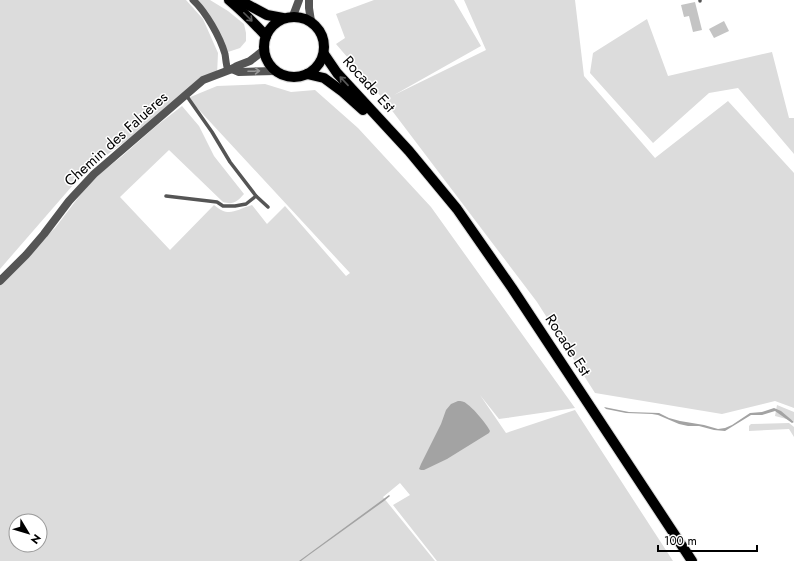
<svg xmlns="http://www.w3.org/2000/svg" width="794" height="561" viewBox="0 0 794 561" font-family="Jost,sans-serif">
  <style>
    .green { fill: #dcdcdc; fill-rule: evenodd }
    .water { fill: #a3a3a3 }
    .building { fill: #c4c4c4 }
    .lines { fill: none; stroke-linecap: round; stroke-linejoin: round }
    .primary-casing { stroke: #dbdbdb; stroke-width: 12 }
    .service { stroke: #555; stroke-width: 3.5 }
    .minor { stroke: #555; stroke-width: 7 }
    .tertiary { stroke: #555; stroke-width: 8 }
    .primary { stroke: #000; stroke-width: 10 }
    .oneway { stroke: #595959 }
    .oneway2 { stroke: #999 }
    .labels { text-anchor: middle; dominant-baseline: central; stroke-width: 3; stroke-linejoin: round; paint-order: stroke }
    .street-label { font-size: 15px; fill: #000; stroke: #fff }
  </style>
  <rect width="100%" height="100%" fill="#fff"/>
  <g class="green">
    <polygon points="0,0 186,0 203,19 218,53 217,75 86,170 0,269"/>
    <polygon points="196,0 210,0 228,11 244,24 246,33 246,41 240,48 228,52 208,12"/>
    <polygon points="374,0 454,0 481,46 394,95 486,50 464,0 575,0 584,76 655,158 728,101 794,173 794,408 775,401 722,414 595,393 537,302 384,100 336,44 345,38 336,14"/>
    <polygon points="647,19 668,76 772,52 789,118 794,118 794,154 738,88 709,93 653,143 590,73 593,53"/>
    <path d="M265,84L291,92L315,90L358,128L431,207L575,408L499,419L480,395L506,433L575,410L673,561H437L393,505L410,495L400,483L383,497L435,561H0V281L55,228L87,186L103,171L121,157L155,127L182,106L199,126L214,156L244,194C237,202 233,205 223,202L169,150L120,197L170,250L214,205C229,218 235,210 252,205L267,224L285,206L346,276L350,273L188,98L217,86ZM16,521H40V545H16Z"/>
    <polygon points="777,405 794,412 794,421 775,416"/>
    <polygon points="789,423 794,427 794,437 789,429 749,431 749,426 751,424"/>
  </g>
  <g class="water">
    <path d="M458,401C461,401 464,401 467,404C473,408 487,424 490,431L489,433L447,459L424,470H421L419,469L421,464L441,424L446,410L451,404Z"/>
    <polygon points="604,407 629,412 659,413 669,418 680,421 704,425 718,429 725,428 732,425 750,413 762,412 774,408 781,411 794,422 792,423 775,411 762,415 751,415 725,431 714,430 699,426 688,426 679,424 658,415 652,414 626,413 606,409"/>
    <polygon points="389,495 390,496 384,501 309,555 301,561 299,561"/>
  </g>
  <g class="building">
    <polygon points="695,2 702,30 693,32 689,16 684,17 681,5"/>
    <polygon points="724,21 729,31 714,38 709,29"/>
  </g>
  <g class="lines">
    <g class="primary-casing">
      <g id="primary">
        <path d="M229,0C242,11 254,23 266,36"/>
        <polyline points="239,0 267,15 283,18"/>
        <circle cx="294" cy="47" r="30"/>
        <polyline points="324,54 337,73 409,151 457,209 512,288 692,561"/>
        <polyline points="307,74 324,78 343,92 363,110"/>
      </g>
    </g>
    <g class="service">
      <polyline points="700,0 700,1"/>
      <polyline points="186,95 212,132 230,162 256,196 268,207"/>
      <polyline points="166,196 217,202 223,206 235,206 246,204 256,196"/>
    </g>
    <path class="minor" d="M193,0C206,12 220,37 225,54C226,60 226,65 228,70"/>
    <g class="tertiary">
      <polyline points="309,0 309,8 311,21"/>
      <polyline points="293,16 299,0"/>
      <polyline points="232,69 239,72 276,71"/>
      <polyline points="0,281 26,255 44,234 69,201 94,174 203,80 232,69 237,66 250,61 264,50"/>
    </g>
    <use href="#primary" class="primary"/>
  </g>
  <defs><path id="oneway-shaft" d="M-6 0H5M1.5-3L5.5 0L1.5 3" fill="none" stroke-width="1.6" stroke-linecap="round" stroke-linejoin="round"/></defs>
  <g class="oneway">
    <use href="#oneway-shaft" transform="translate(248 17) rotate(45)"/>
    <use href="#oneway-shaft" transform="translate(344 81) rotate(-133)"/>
  </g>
  <use class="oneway2" href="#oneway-shaft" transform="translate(254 71) rotate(-2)"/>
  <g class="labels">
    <g class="street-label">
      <text transform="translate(369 84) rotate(48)">Rocade Est</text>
      <text transform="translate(116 139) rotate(-42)">Chemin des Faluères</text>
      <text transform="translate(568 345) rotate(57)">Rocade Est</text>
    </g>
  </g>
  <g transform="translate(28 533) rotate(128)"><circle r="19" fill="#ffffff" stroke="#999999"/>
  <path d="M0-3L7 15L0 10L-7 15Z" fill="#000000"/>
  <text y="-6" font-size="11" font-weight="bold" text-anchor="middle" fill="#000000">N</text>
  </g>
  <path d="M658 545v6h99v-6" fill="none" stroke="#000000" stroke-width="2"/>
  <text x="664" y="545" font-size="12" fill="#000000" stroke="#ffffff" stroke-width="3" paint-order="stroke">100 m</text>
</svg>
